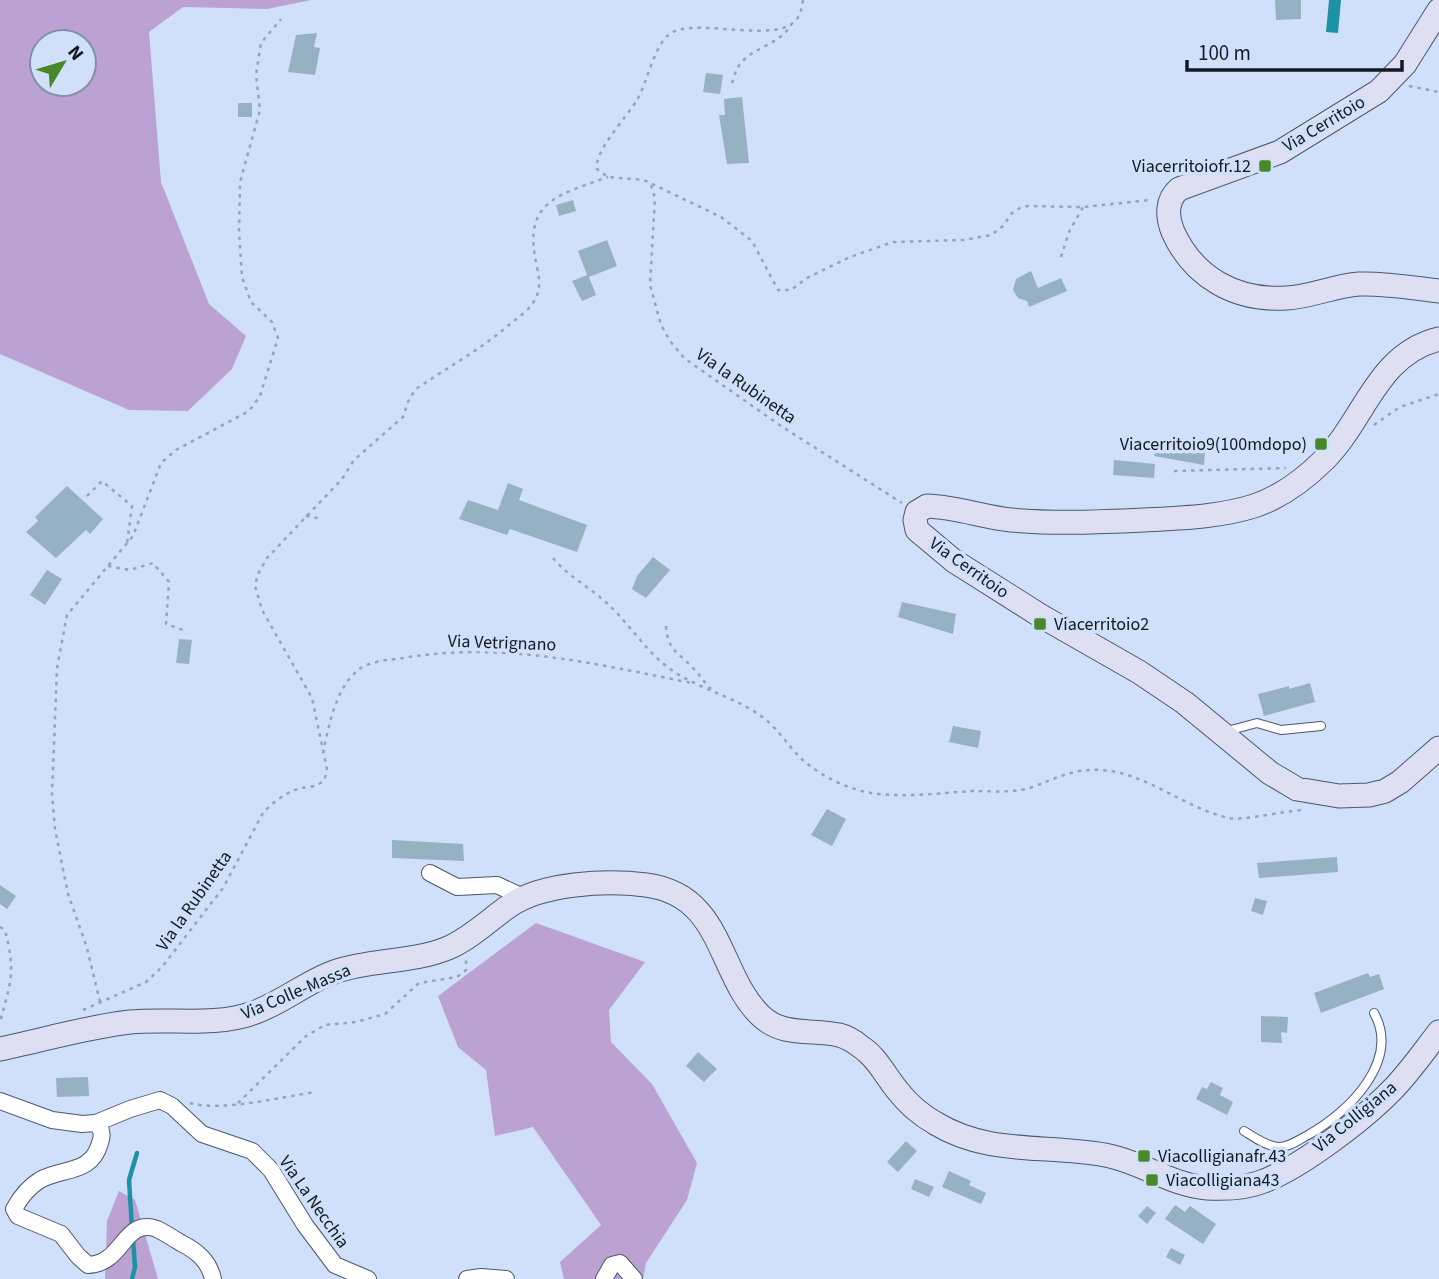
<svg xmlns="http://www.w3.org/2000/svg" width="1439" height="1279" viewBox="0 0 1439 1279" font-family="'Source Sans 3',sans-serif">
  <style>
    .green { fill: #bba2d3; fill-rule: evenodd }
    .water { fill: #1d92a4 }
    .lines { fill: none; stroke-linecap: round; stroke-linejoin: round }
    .stream { stroke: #1d92a4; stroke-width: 4.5 }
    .building { fill: #95b1c2 }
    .lane-casing { stroke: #4a586d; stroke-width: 10 }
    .street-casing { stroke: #4a586d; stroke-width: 18 }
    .secondary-casing { stroke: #4a586d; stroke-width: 25 }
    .path { stroke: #96a3b8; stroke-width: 2.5; stroke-dasharray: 3.5 5; stroke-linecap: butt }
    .lane { stroke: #fff; stroke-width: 8 }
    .street { stroke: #fff; stroke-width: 16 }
    .secondary { stroke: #dfdff3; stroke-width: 23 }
    .poi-dot { fill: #488828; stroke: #d0e0fa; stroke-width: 2.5 }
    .labels { text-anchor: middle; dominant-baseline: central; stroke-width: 7; stroke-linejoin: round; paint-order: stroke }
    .street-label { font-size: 18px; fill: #131922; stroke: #d0e0fa }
    .poi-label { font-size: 18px; fill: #131922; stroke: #d0e0fa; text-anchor: start }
  </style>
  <rect width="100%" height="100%" fill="#d0e0fa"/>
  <g class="green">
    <path d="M0,0H311L267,9L183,7L149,32L161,182L209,304L246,336L232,369L188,411L129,410L0,354ZM42,42H84V84H42Z"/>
    <polygon points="536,923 645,962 609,1010 611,1042 652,1084 697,1163 687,1200 646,1263 643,1279 564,1279 560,1262 601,1225 533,1127 495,1136 486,1070 458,1047 438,996"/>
    <polygon points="119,1191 135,1200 158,1279 105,1279 107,1221"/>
  </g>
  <polygon class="water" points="1329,0 1341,0 1338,33 1326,32"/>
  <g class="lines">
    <g class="stream">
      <polyline points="132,1228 129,1180 137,1153"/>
      <polyline points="132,1279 135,1267 133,1240"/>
    </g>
  </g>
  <g class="building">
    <polygon points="1275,0 1301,0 1301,19 1276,20"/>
    <polygon points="317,33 314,47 320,48 315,75 288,72 296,35"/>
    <polygon points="706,73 723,75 720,94 703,92"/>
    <polygon points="742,97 749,163 727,164 719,115 725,115 724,99"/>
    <rect x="238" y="103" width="14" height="14"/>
    <polygon points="573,200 576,211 559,216 556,205"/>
    <polygon points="607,240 617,266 589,277 596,295 582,301 572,281 587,275 578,251"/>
    <polygon points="1031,271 1038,288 1061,278 1067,291 1029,307 1027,301 1018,298 1013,290 1016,279"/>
    <polygon points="1156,442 1205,452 1204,465 1154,456"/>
    <polygon points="1114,460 1155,464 1154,478 1113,475"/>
    <polygon points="508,483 523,489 519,500 587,525 577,552 510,529 507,535 459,519 468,500 498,510"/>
    <polygon points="67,486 103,519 90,534 86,530 56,558 26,532 38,521 35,517"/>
    <polygon points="653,557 670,570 646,598 632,589 637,576"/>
    <polygon points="47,570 62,579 45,605 30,595"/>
    <polygon points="902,602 956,614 953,634 898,617"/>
    <polygon points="179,639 192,640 189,664 176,663"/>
    <polygon points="1310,683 1315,702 1264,716 1258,694 1289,686 1289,689"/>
    <polygon points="953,726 981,731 978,748 949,742"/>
    <polygon points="827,809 846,819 832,846 811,835"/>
    <polygon points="392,840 463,844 464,861 392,858"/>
    <polygon points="1337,857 1338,872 1259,878 1257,863"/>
    <polygon points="0,885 16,896 7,909 0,904"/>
    <polygon points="1255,898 1267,901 1263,915 1251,911"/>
    <polygon points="1368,973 1370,977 1379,974 1384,989 1321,1013 1314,993"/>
    <polygon points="1261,1016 1288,1017 1287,1033 1281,1032 1282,1043 1261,1042"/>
    <polygon points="698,1052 717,1069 704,1082 686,1066"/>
    <polygon points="88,1077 89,1096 57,1097 56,1078"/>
    <polygon points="1211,1082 1223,1088 1220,1095 1233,1102 1227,1115 1196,1099 1202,1087 1207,1089"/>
    <polygon points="906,1141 917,1151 898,1172 887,1162"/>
    <polygon points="949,1171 971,1181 969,1185 986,1193 981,1204 942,1187"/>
    <polygon points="915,1179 934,1187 929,1197 911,1189"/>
    <polygon points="1175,1205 1185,1212 1190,1206 1216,1224 1203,1244 1165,1219"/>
    <polygon points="1147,1206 1156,1213 1147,1224 1138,1216"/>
    <polygon points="1171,1248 1185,1255 1180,1265 1166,1257"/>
  </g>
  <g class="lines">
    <g class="lane-casing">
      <g id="lane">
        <polyline points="1227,731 1257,723 1281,730 1321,726"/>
        <path d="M1244,1131C1254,1137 1266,1146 1278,1147C1288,1148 1300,1139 1308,1135C1348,1113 1401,1061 1374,1013"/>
      </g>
    </g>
    <g class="street-casing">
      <g id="street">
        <polyline points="430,873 457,887 497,885 523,897"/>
        <polyline points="0,1101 52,1120 82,1124 96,1123 130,1109 160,1100 172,1106 202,1134 252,1151 271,1170 305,1225 335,1265 368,1279"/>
        <path d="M96,1123C102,1129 103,1135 100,1143C91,1175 63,1167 40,1180C30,1186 20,1198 14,1209L18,1216L61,1234L78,1256L88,1265C124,1264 123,1217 157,1229C165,1233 173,1238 181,1243C197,1251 209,1261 213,1279"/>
        <polyline points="467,1279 481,1277 506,1279"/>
        <polyline points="604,1279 612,1265 620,1263 634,1279"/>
      </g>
    </g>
    <g class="secondary-casing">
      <g id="secondary">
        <path d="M1439,10L1405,64L1379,91L1280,152L1179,189C1166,200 1167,217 1173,232C1194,278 1236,301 1286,298C1310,297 1334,286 1359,284C1386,283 1413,288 1439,291"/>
        <path d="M1439,339C1377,354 1365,419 1325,459C1305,479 1281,497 1254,506C1219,517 1181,518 1144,520C1100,522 1055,524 1011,520C983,517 956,507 927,506L917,512L915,520L917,530L954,561L1041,616L1139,672L1185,703L1270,773L1297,789L1339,796L1369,795L1385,791L1400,782L1439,748"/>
        <path d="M0,1049C43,1040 86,1027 130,1022C171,1018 213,1027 253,1013C282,1003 306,982 334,972C371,959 412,963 448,948C471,938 489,920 509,906C542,883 606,880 646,885C724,895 717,974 761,1016C783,1037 812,1029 839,1035C847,1037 855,1042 861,1047C877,1057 886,1077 898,1091C908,1104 921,1115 935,1123C989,1156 1046,1144 1105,1155C1140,1161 1170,1185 1207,1188C1225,1189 1247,1188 1264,1181C1301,1167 1364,1119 1392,1090C1409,1073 1424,1051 1439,1032"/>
      </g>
    </g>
    <g class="path">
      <path d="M803,0C802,7 801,14 796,20C778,43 703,20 675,31C655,38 648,82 637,100C627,117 594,151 597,169L608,177L644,180L721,217L752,241L778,290H791L807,278L850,257L893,242L964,240L991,235L1003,226L1012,213L1020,208L1028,206L1083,207L1151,200"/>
      <path d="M732,83C734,78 735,72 738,67C750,47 779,46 791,25"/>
      <polyline points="1409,86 1439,92"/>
      <polyline points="651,185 655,198 650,285 661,325 670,341 684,358 781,426 902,503"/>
      <polyline points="1061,257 1069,232 1083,207"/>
      <polyline points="1374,425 1400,407 1439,394"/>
      <polyline points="1174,471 1286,468"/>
      <polyline points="87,496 102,481 132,506 127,544"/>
      <polyline points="306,516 323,519"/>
      <path d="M553,558C570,578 591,588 609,605C632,627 649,656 676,673C705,691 738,698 765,719C780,731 790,749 805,762C823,777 848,789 871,793C904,798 939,793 972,791C991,791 1011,793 1030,788C1055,779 1073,768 1101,770C1145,772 1184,808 1229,818C1243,821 1284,811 1302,810"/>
      <polyline points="108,566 130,570 153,563 169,582 166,624 186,631"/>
      <path d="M666,626C668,651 677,651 692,667C699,674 704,682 711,689"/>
      <path d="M323,753C329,726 335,689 358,670C369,661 389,660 403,658C504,641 595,664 692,683"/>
      <path d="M0,927L5,930C16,973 11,981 0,1022"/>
      <polyline points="100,1002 87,948 68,894 55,829 52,794 57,668 67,615 133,536 161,463 176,450 249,411 260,396 278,338 272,322 251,302 242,277 239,232 240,182 260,110 256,75 261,43 281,19"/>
      <path d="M83,1010L146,982L162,967L223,888L263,813C273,802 287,791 302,788C307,787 315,787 319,784C325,781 326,775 327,769L312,698L262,610L255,586L258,574L267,558L342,479L354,460L403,417L409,399L416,389C448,367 480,350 509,325C517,318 527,312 533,303C541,291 540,281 537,267C522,202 555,196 608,177"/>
      <path d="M190,1103C221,1112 282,1097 315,1092"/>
      <polyline points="238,1103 306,1036 325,1025 356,1022 385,1014 419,983 457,977 466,970 466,960"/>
    </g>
    <use href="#lane" class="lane"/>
    <use href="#street" class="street"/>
    <use href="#secondary" class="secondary"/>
  </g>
  <g class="poi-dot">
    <rect x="1258" y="159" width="14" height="14" rx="3.5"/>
    <rect x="1314" y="437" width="14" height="14" rx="3.5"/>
    <rect x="1033" y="617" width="14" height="14" rx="3.5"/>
    <rect x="1137" y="1149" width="14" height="14" rx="3.5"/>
    <rect x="1145" y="1173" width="14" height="14" rx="3.5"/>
  </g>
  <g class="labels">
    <g class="street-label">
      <text transform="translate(1324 124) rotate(-31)">Via Cerritoio</text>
      <text transform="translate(746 386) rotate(35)">Via la Rubinetta</text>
      <text transform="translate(969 568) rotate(35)">Via Cerritoio</text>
      <text transform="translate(502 643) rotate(2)">Via Vetrignano</text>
      <text transform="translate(194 901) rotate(-55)">Via la Rubinetta</text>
      <text transform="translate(296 992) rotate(-23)">Via Colle-Massa</text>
      <text transform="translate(1355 1117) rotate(-39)">Via Colligiana</text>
      <text transform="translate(314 1202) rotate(55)">Via La Necchia</text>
    </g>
    <g class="poi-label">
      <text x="1251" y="166" text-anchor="end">Viacerritoiofr.12</text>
      <text x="1307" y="444" text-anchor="end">Viacerritoio9(100mdopo)</text>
      <text x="1054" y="624">Viacerritoio2</text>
      <text x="1158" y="1156">Viacolligianafr.43</text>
      <text x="1166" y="1180">Viacolligiana43</text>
    </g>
  </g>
  <g transform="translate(63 63) rotate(52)"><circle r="33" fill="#d0e0fa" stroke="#8490a4" stroke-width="2"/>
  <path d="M0-5L12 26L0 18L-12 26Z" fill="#488828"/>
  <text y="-10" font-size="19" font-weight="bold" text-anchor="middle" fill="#131922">N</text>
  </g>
  <path d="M1187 60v10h215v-10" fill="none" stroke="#131922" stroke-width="3.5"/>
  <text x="1198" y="60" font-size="21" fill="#131922" stroke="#d0e0fa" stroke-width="5" paint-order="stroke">100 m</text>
</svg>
